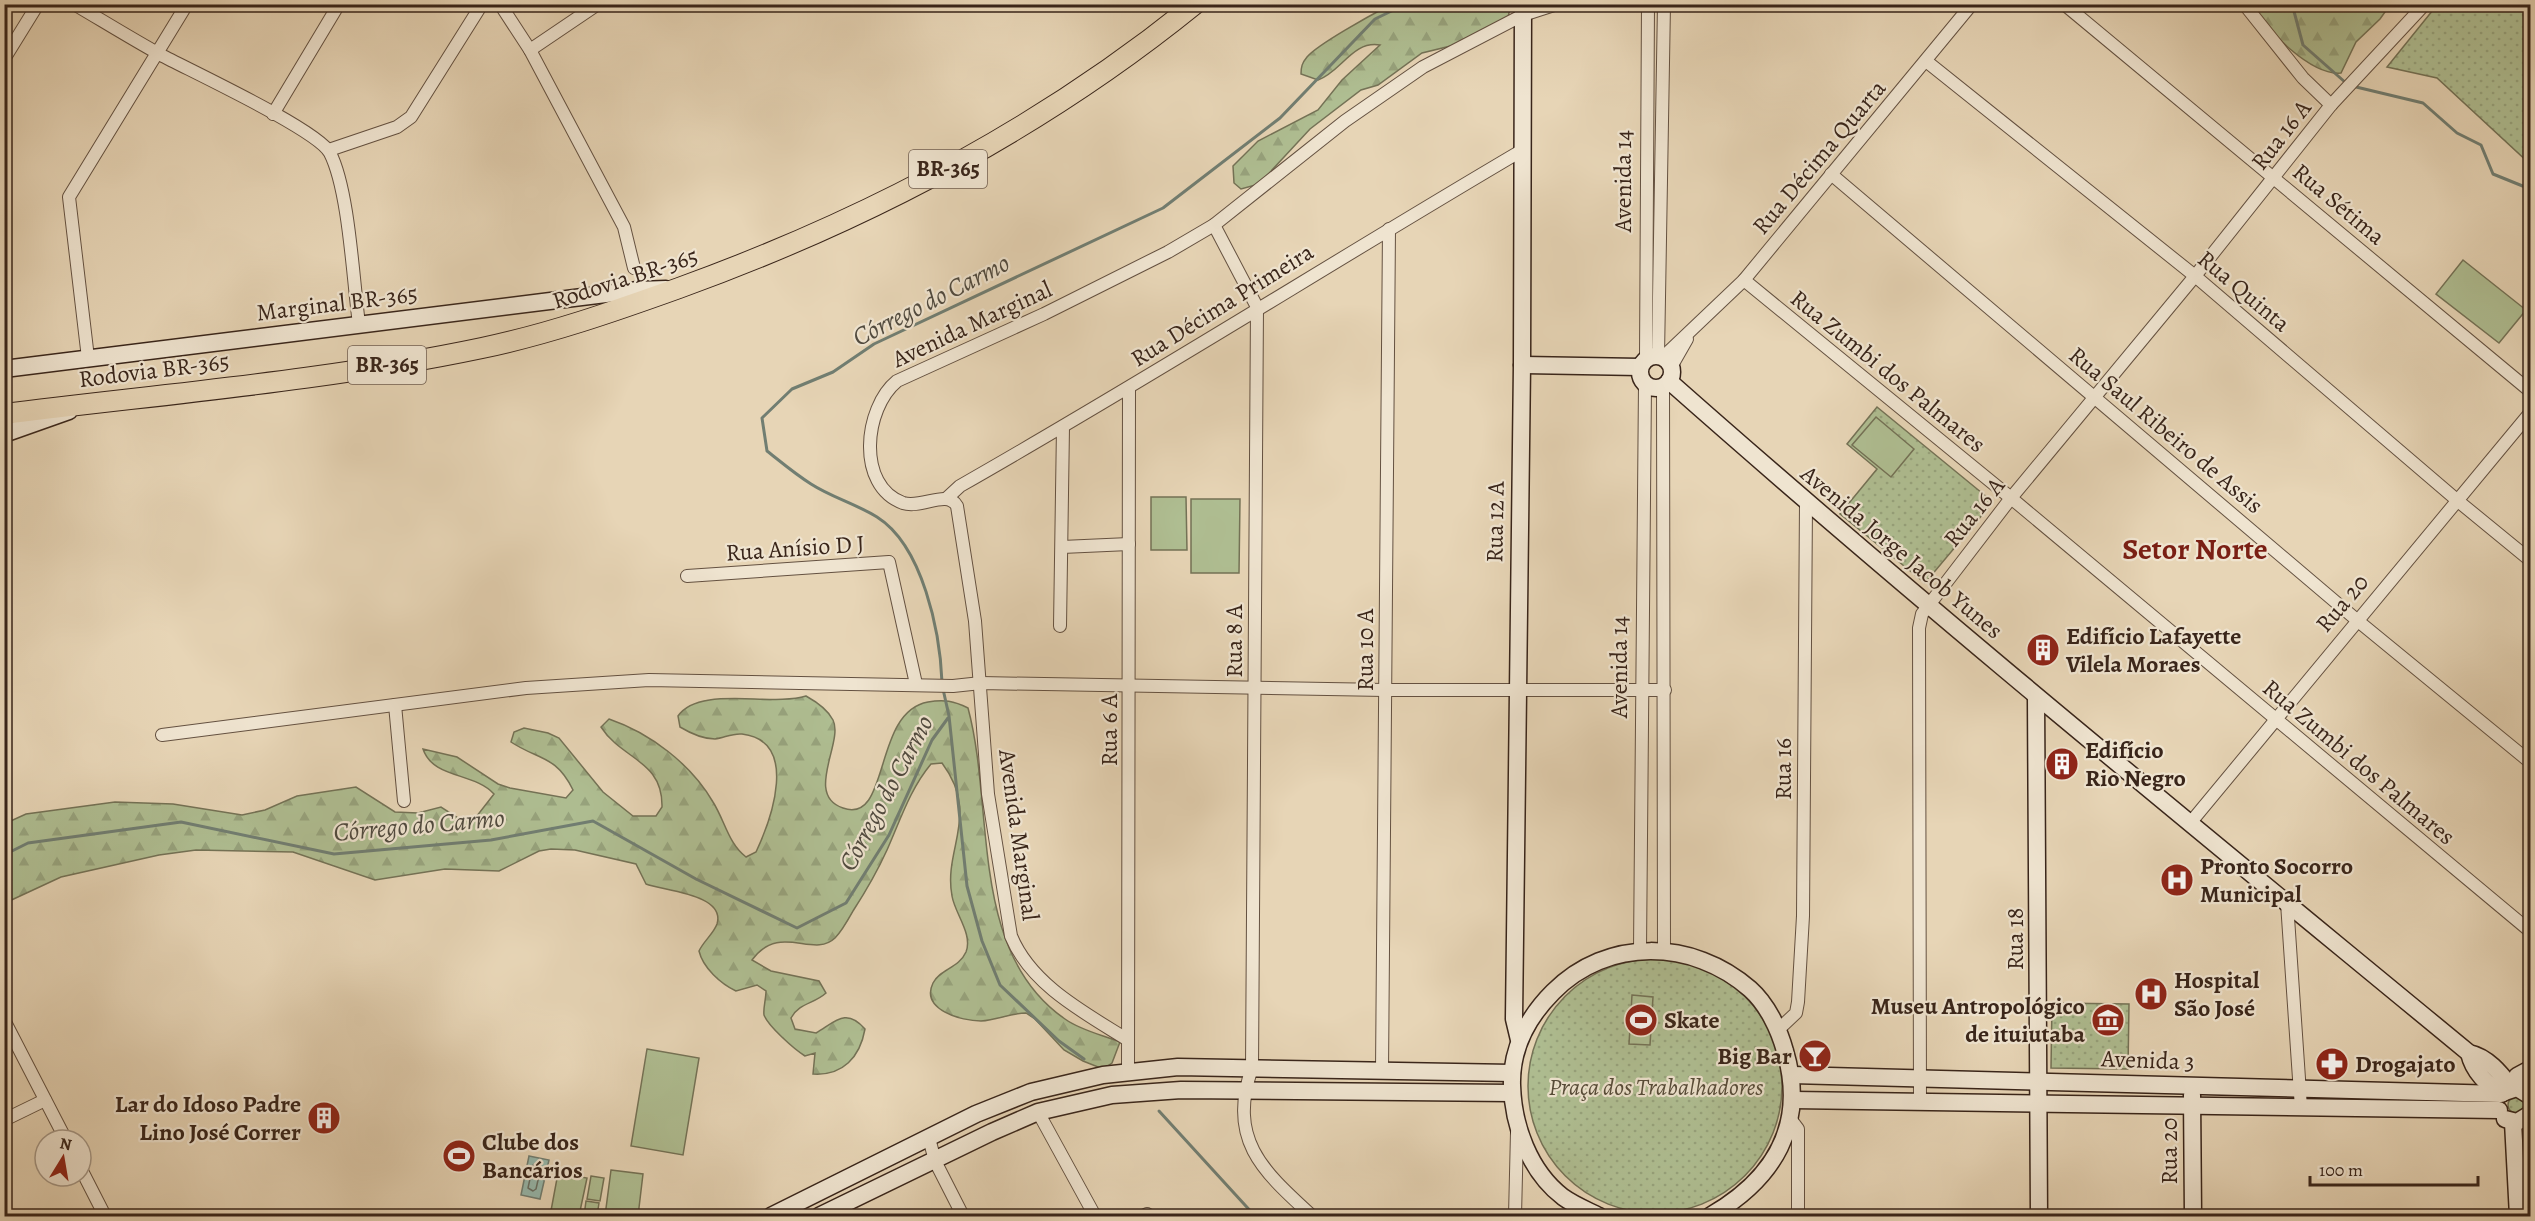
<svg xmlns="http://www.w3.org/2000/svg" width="2535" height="1221" viewBox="0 0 2535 1221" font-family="Alegreya,serif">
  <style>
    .grass { fill: url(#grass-dots); stroke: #747256; stroke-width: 1.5 }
    .forest { fill: url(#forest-firs); stroke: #747256; stroke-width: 1.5 }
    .pitch { fill: #afbe92; stroke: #747256; stroke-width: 1.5 }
    .water { fill: #97b9ad; stroke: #717e72; stroke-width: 1.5 }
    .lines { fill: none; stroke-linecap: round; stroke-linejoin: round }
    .shore { stroke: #686f64; stroke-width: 1.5 }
    .stream { stroke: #717e72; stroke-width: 3 }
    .street-casing { stroke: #645141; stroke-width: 14 }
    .secondary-casing { stroke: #39251a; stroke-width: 19 }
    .primary-casing { stroke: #39251a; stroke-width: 22 }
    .street { stroke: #efe4d0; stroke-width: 12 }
    .secondary { stroke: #efe4d0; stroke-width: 16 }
    .primary { stroke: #e7d5b6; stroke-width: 20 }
    .labels { text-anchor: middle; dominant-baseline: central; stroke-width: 4.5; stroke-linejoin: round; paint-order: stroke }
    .shield { fill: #efe4d0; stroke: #705e51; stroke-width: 1.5 }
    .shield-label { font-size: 22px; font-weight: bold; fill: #39251a }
    .street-label { font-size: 24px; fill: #39251a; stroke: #efe4d0 }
    .poi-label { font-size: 24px; font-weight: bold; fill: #39251a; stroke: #efe4d0; text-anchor: start }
    .park-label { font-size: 24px; font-style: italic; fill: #564b38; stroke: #efe4d0 }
    .water-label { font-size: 26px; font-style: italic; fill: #504a3f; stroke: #efe4d0 }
    .district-label { font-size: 30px; font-weight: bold; fill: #7a1f14; stroke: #efe4d0 }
  </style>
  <defs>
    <pattern id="grass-dots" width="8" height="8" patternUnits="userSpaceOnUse" patternTransform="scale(1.5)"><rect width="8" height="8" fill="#afbe92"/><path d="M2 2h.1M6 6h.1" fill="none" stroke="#97a37d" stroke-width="1.8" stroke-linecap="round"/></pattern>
    <pattern id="forest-firs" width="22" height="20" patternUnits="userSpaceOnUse" patternTransform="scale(1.5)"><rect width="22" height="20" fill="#afbe92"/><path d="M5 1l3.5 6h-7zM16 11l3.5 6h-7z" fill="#97a37d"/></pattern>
  </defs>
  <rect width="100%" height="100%" fill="#e7d5b6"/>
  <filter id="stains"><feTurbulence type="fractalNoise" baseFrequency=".00333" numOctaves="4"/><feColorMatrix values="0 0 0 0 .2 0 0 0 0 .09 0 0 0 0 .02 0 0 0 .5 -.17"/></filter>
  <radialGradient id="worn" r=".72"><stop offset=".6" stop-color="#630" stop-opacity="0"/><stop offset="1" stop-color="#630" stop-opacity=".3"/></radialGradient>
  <g class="grass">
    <polygon points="2437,5 2530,5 2530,164 2437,78 2387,67"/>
    <polygon points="1877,407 1993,502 1925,583 1840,514 1877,469 1847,444"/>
    <circle cx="1655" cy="1086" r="127"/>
    <polygon points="2052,1003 2129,1004 2128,1069 2051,1068"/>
    <circle cx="2516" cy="1105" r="8"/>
  </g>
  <g class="forest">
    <path d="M1390,5H1511L1508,17L1471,41L1422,53L1378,85L1361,90L1310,129L1259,184L1241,189L1234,183L1233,166L1258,141L1318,110L1342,80L1380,45C1353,40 1341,72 1318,80L1301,74C1301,67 1302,63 1307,57C1318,44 1371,15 1390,5Z"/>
    <path d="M2253,5H2390L2380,19L2356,42L2341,73C2312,76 2265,30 2253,5Z"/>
    <path d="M806,696C815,701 828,710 833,720C844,742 804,795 843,808C891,825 872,712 928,702C944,699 954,701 968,708C995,808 968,952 1065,1019C1080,1030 1102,1035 1120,1042L1112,1063L1103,1069L1083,1061L1064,1050L1035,1019L1026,1013C1011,1013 997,1020 981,1021C962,1021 920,1010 933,983C940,969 959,968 966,952C973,934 955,914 952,896C943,848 981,815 942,763L931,764C910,789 900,821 887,850C877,872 866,891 853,911C848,920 842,931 835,938C813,959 780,922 752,960L771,971L819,981L826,993C814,1004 799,1003 791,1018L795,1029L816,1033C835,1022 846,1007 865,1029C860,1057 843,1076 813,1074L815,1053L805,1056C794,1049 768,1026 764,1015C763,1008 766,999 766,991L757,985L736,991C721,984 703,968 699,951C703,942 714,933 717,924C726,894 664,891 646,884L636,864L575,850L551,849L539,851L499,871L445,869L375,880L293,852L196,850L159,855L61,877L5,903L4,824L26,814L115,802L173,804L242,815L265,810L297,796L356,787L395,812L418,813L441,807L461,820L473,821L494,794C474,772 433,779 423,749L457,757L498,784L510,788L566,798L573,790C556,755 538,760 511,742L514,732L524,728L548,733L559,738L603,792L633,816H656L662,807C663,760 622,760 601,727L609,719C650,733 691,764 713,802C725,821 728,843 746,857L756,852C771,820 800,741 742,734C732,733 724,738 715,739C703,739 690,733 680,727L678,716C699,685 771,707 806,696Z"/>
  </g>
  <g class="pitch">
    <polygon points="2463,260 2526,310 2499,343 2436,294"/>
    <polygon points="1876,417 1914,449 1891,477 1852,445"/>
    <polygon points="1151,497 1186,497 1187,550 1151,550"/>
    <polygon points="1191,499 1240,499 1239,573 1191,573"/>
    <polygon points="1632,995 1653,997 1650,1045 1629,1044"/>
    <polygon points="647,1049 699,1058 683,1155 631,1146"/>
    <polygon points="611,1170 643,1174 638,1216 605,1216"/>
    <polygon points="558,1173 587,1178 579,1216 550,1216"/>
    <polygon points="591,1176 604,1178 600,1201 587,1199"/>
    <polygon points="586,1201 599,1203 597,1216 584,1216"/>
  </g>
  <polygon class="water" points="529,1156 549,1160 540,1199 521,1195"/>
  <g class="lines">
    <polygon class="shore" points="536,1163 541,1167 536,1189 533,1191 528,1188 533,1165"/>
    <g class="stream">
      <polyline points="2292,4 2303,45 2346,83"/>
      <polyline points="2352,86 2423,103 2457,133 2481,145 2493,174 2530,189"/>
      <path d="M942,682C940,632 923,546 877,517C856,504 831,497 811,484C795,474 781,462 767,451L762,418L792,389L833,372L874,344L1163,208L1280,118L1375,19L1406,4"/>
      <polyline points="943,689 949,716 967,886 982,941 1000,985 1059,1041 1084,1059"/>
      <polyline points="4,855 28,843 181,822 334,854 491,840 593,821 696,879 797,928 846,903 889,835 932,740 948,718"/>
      <polyline points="1159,1111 1255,1216"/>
    </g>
    <g class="street-casing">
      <g id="street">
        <path d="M74,4C103,21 132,39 161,55C191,71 318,130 330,153C349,190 353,280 359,324"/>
        <polyline points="500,4 530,50 624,227 634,268"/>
        <polyline points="2064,4 2530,391"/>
        <polyline points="2244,4 2303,78 2331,105"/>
        <polyline points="530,50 598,4"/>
        <polyline points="4,59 38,4"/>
        <polyline points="1926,61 2195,276 2458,501 2530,560"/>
        <polyline points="273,114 339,4"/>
        <polyline points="329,150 397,127 411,117 482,4"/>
        <polyline points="1831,174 2358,621 2530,762"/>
        <path d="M1214,225L1257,307L1252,1068C1227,1140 1263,1171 1312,1216"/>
        <polyline points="1744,280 2011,498 2530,931"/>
        <polyline points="1658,356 1664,4"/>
        <polyline points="1663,357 1744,280 1972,4"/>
        <polyline points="88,358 69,197 187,4"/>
        <polyline points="1646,358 1648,4"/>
        <polyline points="1671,367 1687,339"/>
        <polyline points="1663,386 1664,950"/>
        <path d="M947,498L960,486C1150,378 1334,261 1521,151"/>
        <polyline points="1062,547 1129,544"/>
        <polyline points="687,576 889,562 916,684"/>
        <polyline points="1060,626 1063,427"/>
        <polyline points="395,705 404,801"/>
        <polyline points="162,735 526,688 649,680 953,686 981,683 1385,690 1665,690"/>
        <polyline points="2191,822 2530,413"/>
        <polyline points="2287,903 2301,1108"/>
        <polyline points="1640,950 1645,384"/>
        <polyline points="4,1020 66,1140"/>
        <polyline points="1779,1029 1796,1013 1798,1002 1803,916 1806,503"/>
        <path d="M1128,1040C1085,1013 1031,985 1011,936L988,794L975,621L957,506C947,489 922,509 903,503C856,486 864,408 897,381L1044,314L1168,252L1214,225L1345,121L1423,67L1523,15L1557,4"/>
        <polyline points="1382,1071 1389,229"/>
        <polyline points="1128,1072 1129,388"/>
        <polyline points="1920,1102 1919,628 1922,614 2011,498 2195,276 2331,105 2425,4"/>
        <polyline points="1038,1112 1095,1216"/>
        <polyline points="1789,1117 1798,1129 1798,1216"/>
        <polyline points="4,1120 45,1100"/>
        <polyline points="929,1138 935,1161 963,1216"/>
        <polyline points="81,1169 105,1216"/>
        <polyline points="1143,1216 1147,1214"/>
        <polyline points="1515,1216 1517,1132"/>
      </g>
    </g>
    <g class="secondary-casing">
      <g id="secondary">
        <circle cx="1656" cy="372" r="16"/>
        <polyline points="1522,365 1640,367"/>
        <polyline points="4,369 638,290 666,289"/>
        <path d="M1669,381C1930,612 2201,832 2469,1053C2488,1057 2501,1074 2512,1088"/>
        <polyline points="4,434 69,411"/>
        <polyline points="2036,697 2039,1216"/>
        <polyline points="1519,1040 1514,1019 1522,365 1523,4"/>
        <path d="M2469,1053C2473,1071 2487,1086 2503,1093"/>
        <polyline points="1792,1075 2501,1094"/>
        <polyline points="2514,1088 2517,1076 2530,1069"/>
        <polyline points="2502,1093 2517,1088 2530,1096"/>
        <polyline points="2192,1095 2193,1216"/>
        <polyline points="1793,1100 2499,1110"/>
        <polyline points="2505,1119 2517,1122 2530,1114"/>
        <polyline points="2513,1122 2518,1216"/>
        <polyline points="771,1216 976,1114 1031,1092 1103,1075 1178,1067 1512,1073"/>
        <polyline points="819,1216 992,1132 1038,1112 1112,1095 1181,1090 1512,1093"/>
        <path d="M1599,1216C1587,1210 1574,1205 1563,1197C1529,1171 1513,1125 1512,1085C1511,1049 1528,1017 1553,992C1607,937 1693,939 1750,989C1767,1004 1779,1029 1785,1051C1807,1125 1774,1179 1710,1216"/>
      </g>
    </g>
    <g class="primary-casing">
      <path id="primary" d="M4,414C163,394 325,381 482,348C549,334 615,311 679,288C864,221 1041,129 1195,4"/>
    </g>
    <use href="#street" class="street"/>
    <use href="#secondary" class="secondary"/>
    <use href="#primary" class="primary"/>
  </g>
  <defs>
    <g id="building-disc" transform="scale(1.725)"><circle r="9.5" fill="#8f2418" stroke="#efe4d0"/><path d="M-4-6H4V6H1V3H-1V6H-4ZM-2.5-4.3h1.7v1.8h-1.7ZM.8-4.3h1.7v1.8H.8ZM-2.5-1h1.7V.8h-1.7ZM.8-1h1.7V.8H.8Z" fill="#fff"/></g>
    <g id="hospital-disc" transform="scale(1.725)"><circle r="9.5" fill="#8f2418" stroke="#efe4d0"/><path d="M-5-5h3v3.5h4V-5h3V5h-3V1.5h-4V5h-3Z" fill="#fff"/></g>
    <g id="stadium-disc" transform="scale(1.725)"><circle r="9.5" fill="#8f2418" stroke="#efe4d0"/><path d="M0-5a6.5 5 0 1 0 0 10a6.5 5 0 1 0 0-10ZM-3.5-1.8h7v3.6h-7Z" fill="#fff"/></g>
    <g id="museum-disc" transform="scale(1.725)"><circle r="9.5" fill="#8f2418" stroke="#efe4d0"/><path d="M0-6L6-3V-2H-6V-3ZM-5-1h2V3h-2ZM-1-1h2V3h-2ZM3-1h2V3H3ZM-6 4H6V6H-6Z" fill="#fff"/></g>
    <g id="bar-disc" transform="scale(1.725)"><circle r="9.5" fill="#8f2418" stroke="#efe4d0"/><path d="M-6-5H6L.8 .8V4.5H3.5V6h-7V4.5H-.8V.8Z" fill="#fff"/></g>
    <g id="pharmacy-disc" transform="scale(1.725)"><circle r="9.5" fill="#8f2418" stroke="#efe4d0"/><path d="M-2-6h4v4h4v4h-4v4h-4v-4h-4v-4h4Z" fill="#fff"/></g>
  </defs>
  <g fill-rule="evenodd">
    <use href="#building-disc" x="2043" y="650"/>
    <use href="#building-disc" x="2062" y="764"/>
    <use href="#hospital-disc" x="2177" y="880"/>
    <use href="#hospital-disc" x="2151" y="994"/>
    <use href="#stadium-disc" x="1641" y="1020"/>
    <use href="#museum-disc" x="2108" y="1020"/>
    <use href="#bar-disc" x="1815" y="1056"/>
    <use href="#pharmacy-disc" x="2332" y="1064"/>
    <use href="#building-disc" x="324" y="1118"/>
    <use href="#stadium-disc" x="459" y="1156"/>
  </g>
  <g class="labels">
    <g class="shield">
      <rect x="909" y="150" width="78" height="38" rx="4.5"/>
      <rect x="348" y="346" width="78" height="38" rx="4.5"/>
    </g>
    <g class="shield-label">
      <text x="948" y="169">BR-365</text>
      <text x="387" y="365">BR-365</text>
    </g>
    <g class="street-label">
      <text transform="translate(2281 135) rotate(-52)">Rua 16 A</text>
      <text transform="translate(1819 157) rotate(-50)">Rua Décima Quarta</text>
      <text transform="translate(1623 181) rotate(-90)">Avenida 14</text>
      <text transform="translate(2339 204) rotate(40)">Rua Sétima</text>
      <text transform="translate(625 278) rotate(-18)">Rodovia BR-365</text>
      <text transform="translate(2244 291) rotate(40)">Rua Quinta</text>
      <text transform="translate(337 303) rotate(-7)">Marginal BR-365</text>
      <text transform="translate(1222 305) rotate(-32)">Rua Décima Primeira</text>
      <text transform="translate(972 324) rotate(-25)">Avenida Marginal</text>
      <text transform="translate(154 370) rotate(-7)">Rodovia BR-365</text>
      <text transform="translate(1888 371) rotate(39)">Rua Zumbi dos Palmares</text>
      <text transform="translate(2166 430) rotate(40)">Rua Saul Ribeiro de Assis</text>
      <text transform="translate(1974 512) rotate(-51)">Rua 16 A</text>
      <text transform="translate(1495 522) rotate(-89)">Rua 12 A</text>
      <text transform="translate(795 548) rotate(-4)">Rua Anísio D J</text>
      <text transform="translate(1902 552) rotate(40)">Avenida Jorge Jacob Yunes</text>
      <text transform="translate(2342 603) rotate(-50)">Rua 20</text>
      <text transform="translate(1234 641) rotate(-90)">Rua 8 A</text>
      <text transform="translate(1365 650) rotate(-90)">Rua 10 A</text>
      <text transform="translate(1619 667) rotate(-90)">Avenida 14</text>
      <text transform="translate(1109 730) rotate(-90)">Rua 6 A</text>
      <text transform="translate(2359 762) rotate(40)">Rua Zumbi dos Palmares</text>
      <text transform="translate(1783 769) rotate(-90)">Rua 16</text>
      <text transform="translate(1019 835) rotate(82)">Avenida Marginal</text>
      <text transform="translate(2015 939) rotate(-90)">Rua 18</text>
      <text transform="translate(2148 1060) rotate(2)">Avenida 3</text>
      <text transform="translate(2169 1151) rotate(-90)">Rua 20</text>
    </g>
    <g class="poi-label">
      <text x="2066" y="636">Edifício Lafayette<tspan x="2066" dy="28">Vilela Moraes</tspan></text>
      <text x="2085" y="750">Edifício<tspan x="2085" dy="28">Rio Negro</tspan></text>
      <text x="2200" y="866">Pronto Socorro<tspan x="2200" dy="28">Municipal</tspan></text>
      <text x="2174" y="980">Hospital<tspan x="2174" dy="28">São José</tspan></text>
      <text x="2085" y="1006" text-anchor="end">Museu Antropológico<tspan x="2085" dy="28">de ituiutaba</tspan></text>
      <text x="1664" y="1020">Skate</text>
      <text x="1792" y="1056" text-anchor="end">Big Bar</text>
      <text x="2355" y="1064">Drogajato</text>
      <text x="301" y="1104" text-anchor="end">Lar do Idoso Padre<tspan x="301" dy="28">Lino José Correr</tspan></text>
      <text x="482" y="1142">Clube dos<tspan x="482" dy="28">Bancários</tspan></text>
    </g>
    <g class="park-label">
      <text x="1656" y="1087">Praça dos Trabalhadores</text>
    </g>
    <g class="water-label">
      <text transform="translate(931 300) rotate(-27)">Córrego do Carmo</text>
      <text transform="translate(886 793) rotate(-62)">Córrego do Carmo</text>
      <text transform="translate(419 825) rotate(-5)">Córrego do Carmo</text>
    </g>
    <g class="district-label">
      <text x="2195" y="549">Setor Norte</text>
    </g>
  </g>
  <rect width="2535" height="1221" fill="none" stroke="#e7d5b6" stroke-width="24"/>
  <rect x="6" y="6" width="2523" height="1209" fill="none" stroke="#39251a" stroke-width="3"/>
  <rect x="12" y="12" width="2511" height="1197" fill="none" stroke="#39251a" stroke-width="1.5"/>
  <g transform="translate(63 1158) rotate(11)"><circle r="28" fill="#efe4d0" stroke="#a69887" stroke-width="1.5"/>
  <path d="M0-4.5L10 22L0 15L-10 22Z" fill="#8f2418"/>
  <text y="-9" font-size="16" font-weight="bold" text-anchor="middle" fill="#39251a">N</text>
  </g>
  <path d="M2310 1176v9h168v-9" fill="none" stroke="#39251a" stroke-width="3"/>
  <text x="2319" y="1176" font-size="18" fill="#39251a" stroke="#efe4d0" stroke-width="4.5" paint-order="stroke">100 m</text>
  <rect width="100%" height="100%" filter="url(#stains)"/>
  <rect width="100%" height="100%" fill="url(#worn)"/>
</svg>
